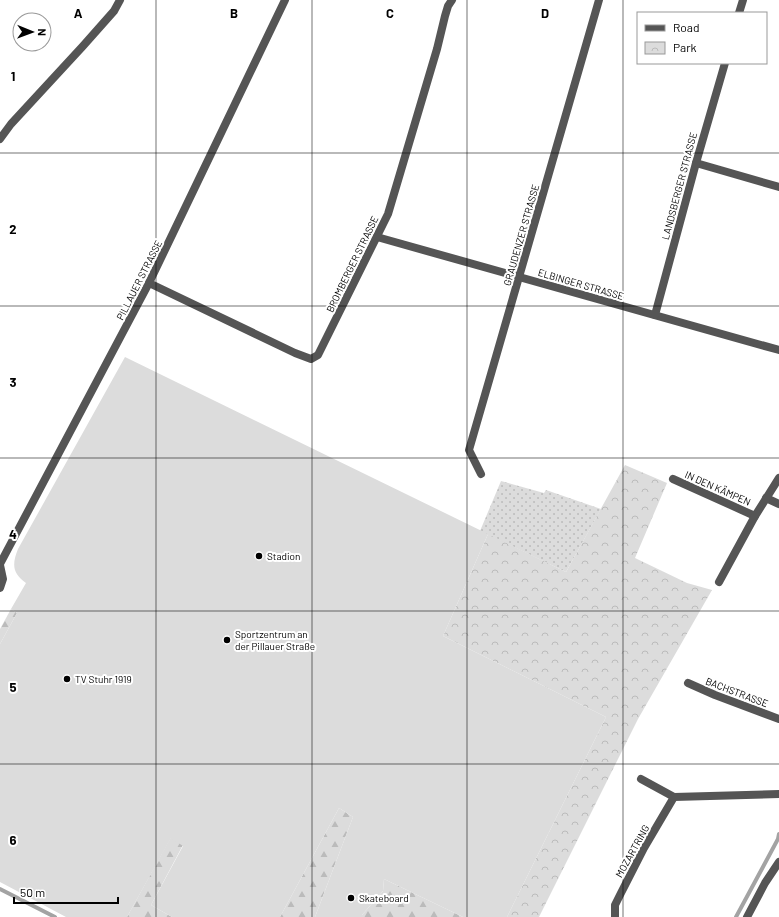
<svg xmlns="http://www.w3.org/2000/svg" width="779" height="917" viewBox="0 0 779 917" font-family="Barlow,sans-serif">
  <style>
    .grass { fill: url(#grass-dots) }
    .forest { fill: url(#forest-firs) }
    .park { fill: url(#park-crowns) }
    .pitch { fill: #dcdcdc }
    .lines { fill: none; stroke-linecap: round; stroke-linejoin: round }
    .stream { stroke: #a3a3a3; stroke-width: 4 }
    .minor { stroke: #555; stroke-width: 8 }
    .grid { fill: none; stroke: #000; stroke-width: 1; stroke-opacity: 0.55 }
    .poi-dot { fill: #000; stroke: #fff; stroke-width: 1.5 }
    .labels { text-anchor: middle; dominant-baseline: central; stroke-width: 4; stroke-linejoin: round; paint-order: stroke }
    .street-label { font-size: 10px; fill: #000; stroke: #fff }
    .poi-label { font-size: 10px; fill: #000; stroke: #fff; text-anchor: start }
    .grid-label { font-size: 13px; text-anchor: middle; font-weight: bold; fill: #000; stroke: #fff; stroke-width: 4; stroke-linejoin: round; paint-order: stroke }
  </style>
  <defs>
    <pattern id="grass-dots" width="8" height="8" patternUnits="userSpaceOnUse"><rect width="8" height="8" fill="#dcdcdc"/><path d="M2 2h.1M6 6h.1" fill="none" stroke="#bbb" stroke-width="1.8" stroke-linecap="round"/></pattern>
    <pattern id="forest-firs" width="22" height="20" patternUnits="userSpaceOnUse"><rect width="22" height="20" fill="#dcdcdc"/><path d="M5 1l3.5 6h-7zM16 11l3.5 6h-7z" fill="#bbb"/></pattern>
    <pattern id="park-crowns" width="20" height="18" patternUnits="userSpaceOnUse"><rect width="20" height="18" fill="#dcdcdc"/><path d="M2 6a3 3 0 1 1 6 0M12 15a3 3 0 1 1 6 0" fill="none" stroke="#bbb"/></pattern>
  </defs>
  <rect width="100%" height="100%" fill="#fff"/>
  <polygon class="grass" points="501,481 544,493 546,490 601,509 566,572 480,531"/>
  <g class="forest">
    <polygon points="11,609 17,613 0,644 0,629"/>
    <polygon points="339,808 353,817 315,917 280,917"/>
    <polygon points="171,837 183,845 151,905 172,917 127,917"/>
    <polygon points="384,879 463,917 362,917 362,915 383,891"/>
  </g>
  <polygon class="park" points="625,465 667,483 635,558 687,583 712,590 638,719 539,917 507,917 606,717 443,636 488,534 566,572"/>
  <path class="pitch" d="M125,357L488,534L443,636L606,717L507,917H463L384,879L383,891L362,915V917H315L353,817L339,808L280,917H172L151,905L183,846L171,838L127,917H66L0,882V644L17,613L11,609L26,583C12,573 12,564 18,549Z"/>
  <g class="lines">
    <g class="stream">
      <polyline points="0,889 55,917"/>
      <polyline points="736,917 778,839 779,834"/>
    </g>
    <g class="minor">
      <polyline points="739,13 743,0"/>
      <polyline points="0,139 11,124 83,46 114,11 120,0"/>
      <polyline points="696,163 779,187"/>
      <polyline points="377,237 779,350"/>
      <polyline points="149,283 295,353 311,359 318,355 388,214 437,49 445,16 448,6 452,0"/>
      <polyline points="655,315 696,163 725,63"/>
      <polyline points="481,474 469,450 599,0"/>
      <polyline points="673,479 755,516"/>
      <polyline points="766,498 779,504"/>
      <polyline points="0,564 149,283 285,0"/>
      <polyline points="0,565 3,579 0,588"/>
      <polyline points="719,582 755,516 779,478"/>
      <polyline points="688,683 715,695 779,719"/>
      <polyline points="641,779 674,797"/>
      <polyline points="615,917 615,905 621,893 644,848 674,797 779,794"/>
      <polyline points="747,917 765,883 779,862"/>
    </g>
  </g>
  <path class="grid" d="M156,0V917M312,0V917M467,0V917M623,0V917M0,153H779M0,306H779M0,458H779M0,611H779M0,764H779"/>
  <g class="poi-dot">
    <circle cx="259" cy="556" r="4"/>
    <circle cx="227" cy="640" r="4"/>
    <circle cx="67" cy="679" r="4"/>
    <circle cx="351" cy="898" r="4"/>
  </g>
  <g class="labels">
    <g class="street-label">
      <text transform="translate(679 186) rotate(-75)">LANDSBERGER STRASSE</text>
      <text transform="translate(521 235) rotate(-74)">GRAUDENZER STRASSE</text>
      <text transform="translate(352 264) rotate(-64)">BROMBERGER STRASSE</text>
      <text transform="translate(139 280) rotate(-63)">PILLAUER STRASSE</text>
      <text transform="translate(581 284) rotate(16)">ELBINGER STRASSE</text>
      <text transform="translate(718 488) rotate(24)">IN DEN KÄMPEN</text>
      <text transform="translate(737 692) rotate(21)">BACHSTRASSE</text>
      <text transform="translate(632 851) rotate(-61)">MOZARTRING</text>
    </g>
    <g class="poi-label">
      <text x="267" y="556">Stadion</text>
      <text x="235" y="634">Sportzentrum an<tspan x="235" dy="12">der Pillauer Straße</tspan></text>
      <text x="75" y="679">TV Stuhr 1919</text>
      <text x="359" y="898">Skateboard</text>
    </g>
  </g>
  <g class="grid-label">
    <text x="78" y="18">A</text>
    <text x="234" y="18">B</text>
    <text x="390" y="18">C</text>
    <text x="545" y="18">D</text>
    <text x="13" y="81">1</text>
    <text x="13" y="234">2</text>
    <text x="13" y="387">3</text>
    <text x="13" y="539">4</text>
    <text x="13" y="692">5</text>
    <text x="13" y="845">6</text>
  </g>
  <rect x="637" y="12" width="130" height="52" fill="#ffffff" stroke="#999999"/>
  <rect x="645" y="25" width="20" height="6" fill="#555555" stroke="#999999"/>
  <text x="673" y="32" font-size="12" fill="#000000">Road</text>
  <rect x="645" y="42" width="20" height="12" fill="url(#park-crowns)" stroke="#999999"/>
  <text x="673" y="52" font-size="12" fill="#000000">Park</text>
  <g transform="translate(32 32) rotate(91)"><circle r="19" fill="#ffffff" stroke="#999999"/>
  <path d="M0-3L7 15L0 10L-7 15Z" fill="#000000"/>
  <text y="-6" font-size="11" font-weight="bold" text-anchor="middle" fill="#000000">N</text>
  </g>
  <path d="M14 897v6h104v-6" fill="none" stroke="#000000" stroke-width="2"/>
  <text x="20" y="897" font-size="12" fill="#000000" stroke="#ffffff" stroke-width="3" paint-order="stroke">50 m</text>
</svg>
